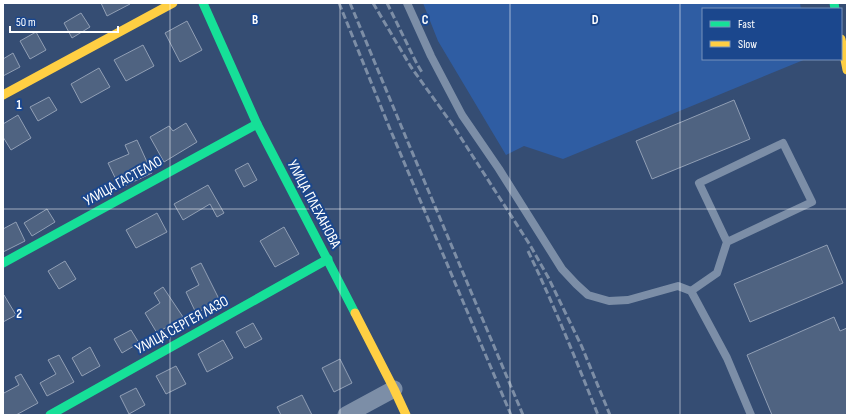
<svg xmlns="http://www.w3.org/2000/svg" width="850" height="418" viewBox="0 0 850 418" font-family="'Sofia Sans Condensed',sans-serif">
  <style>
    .green { fill: #2f5da3 }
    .building { fill: #4f6381; stroke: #919fb5 }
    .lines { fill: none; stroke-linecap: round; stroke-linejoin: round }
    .lane { stroke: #7c8ea7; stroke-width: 8 }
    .street { stroke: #7c8ea7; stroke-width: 17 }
    .fast { stroke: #16e098; stroke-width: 9 }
    .slow { stroke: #ffcf43; stroke-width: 9 }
    .rail { stroke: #7d8ea6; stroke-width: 3; stroke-dasharray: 7 3; stroke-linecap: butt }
    .grid { fill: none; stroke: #fff; stroke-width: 1; stroke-opacity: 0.55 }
    .labels { text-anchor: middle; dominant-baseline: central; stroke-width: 4; stroke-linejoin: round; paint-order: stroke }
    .street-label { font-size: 15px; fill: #fff; stroke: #1b478d }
    .grid-label { font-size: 13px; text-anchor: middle; font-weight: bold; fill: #fff; stroke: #1b478d; stroke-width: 4; stroke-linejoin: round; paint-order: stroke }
  </style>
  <rect width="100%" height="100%" fill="#354d73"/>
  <polygon class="green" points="423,3 800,3 801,9 703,9 703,59 806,59 563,159 524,146 506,155 438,41"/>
  <g class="building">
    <polygon points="101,3 130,3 130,4 107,16"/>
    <polygon points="81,13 90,27 72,38 64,23"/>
    <polygon points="187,21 202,50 180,62 165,33"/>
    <polygon points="36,32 46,50 30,59 20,41"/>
    <polygon points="143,45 154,66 126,81 114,60"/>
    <polygon points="13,53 20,67 3,76 3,59"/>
    <polygon points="99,68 110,87 81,103 71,84"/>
    <polygon points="49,97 57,110 38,121 30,107"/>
    <polygon points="734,100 750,139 652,179 636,141"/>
    <polygon points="18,115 31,138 11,150 3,137 3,124"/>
    <polygon points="186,123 197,142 164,162 150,137 169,126 173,131"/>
    <polygon points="137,140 152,173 120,188 108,163 129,154 125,145"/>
    <polygon points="248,163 257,180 244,187 235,170"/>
    <polygon points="208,185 224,213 217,217 210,204 183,220 174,204"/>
    <polygon points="47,209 55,222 32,236 24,223"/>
    <polygon points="157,213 167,232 136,248 126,230"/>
    <polygon points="16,222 25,241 3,252 3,229"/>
    <polygon points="284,227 299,254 275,267 260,241"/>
    <polygon points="827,245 843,283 750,322 734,284"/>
    <polygon points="65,261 76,279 59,289 48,271"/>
    <polygon points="201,263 220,301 196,313 186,292 199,285 191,268"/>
    <polygon points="163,287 183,317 157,333 145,313 160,303 154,293"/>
    <polygon points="3,295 4,295 16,315 3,322"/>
    <polygon points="834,317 840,331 847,328 847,415 772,415 747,355"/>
    <polygon points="253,323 262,339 245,348 236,332"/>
    <polygon points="131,330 139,343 122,353 114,339"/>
    <polygon points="223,340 233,358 207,372 198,354"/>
    <polygon points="90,347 100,366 82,376 72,358"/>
    <polygon points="59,355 74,382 47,396 40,383 56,374 48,360"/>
    <polygon points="340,359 352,383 334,392 322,368"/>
    <polygon points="176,366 186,384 166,394 156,376"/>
    <polygon points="21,374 38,403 16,415 3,415 3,390 4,393 19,385 15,377"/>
    <polygon points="136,388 145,405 129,414 120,396"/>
    <polygon points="302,395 312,415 281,415 277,407"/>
  </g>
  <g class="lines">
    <g class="lane">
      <polyline points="407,3 431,56 462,115 499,169 562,269 576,284 588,295 609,301 628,300 678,286 691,291 727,358 751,415"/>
      <polyline points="691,291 717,273 727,242 699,183 783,143 812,202 727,242"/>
    </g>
    <polyline class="street" points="346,415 394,389"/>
    <g class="fast">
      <polyline points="203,3 257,124 355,313"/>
      <polyline points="834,3 835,9"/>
      <polyline points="3,263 257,124"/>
      <polyline points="50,415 328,259"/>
    </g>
    <g class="slow">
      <polyline points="841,39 847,70"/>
      <polyline points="3,95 173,3"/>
      <polyline points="355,313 394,389 406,415"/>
    </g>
    <g class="rail">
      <polyline points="339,3 390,129 511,415"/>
      <polyline points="350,3 407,140 523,415"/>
      <polyline points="373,3 411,67 452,124 530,245 548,277 582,347 610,415"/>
      <polyline points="387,3 417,64 423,74"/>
      <path d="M528,251C554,305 576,360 598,415"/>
    </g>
  </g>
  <path class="grid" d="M170,3V415M340,3V415M510,3V415M680,3V415M3,209H847"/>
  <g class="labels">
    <g class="street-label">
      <text transform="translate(123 181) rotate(-29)">УЛИЦА ГАСТЕЛЛО</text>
      <text transform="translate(314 204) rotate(62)">УЛИЦА ПЛЕХАНОВА</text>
      <text transform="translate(182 325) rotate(-29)">УЛИЦА СЕРГЕЯ ЛАЗО</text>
    </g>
  </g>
  <g class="grid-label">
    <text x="255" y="24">B</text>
    <text x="425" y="24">C</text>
    <text x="595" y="24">D</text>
    <text x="19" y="109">1</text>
    <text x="19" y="318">2</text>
  </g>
  <rect width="850" height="418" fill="none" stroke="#ffffff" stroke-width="8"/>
  <rect x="702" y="8" width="140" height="52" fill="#1b478d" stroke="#7691bb"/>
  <rect x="710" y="21" width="20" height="6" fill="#16e098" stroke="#7691bb"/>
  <text x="738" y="28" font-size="12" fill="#ffffff">Fast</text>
  <rect x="710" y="41" width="20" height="6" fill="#ffcf43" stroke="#7691bb"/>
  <text x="738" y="48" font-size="12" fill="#ffffff">Slow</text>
  <path d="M10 26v6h108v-6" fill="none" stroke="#ffffff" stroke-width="2"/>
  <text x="16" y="26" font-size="12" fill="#ffffff" stroke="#1b478d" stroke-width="3" paint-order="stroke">50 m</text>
</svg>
